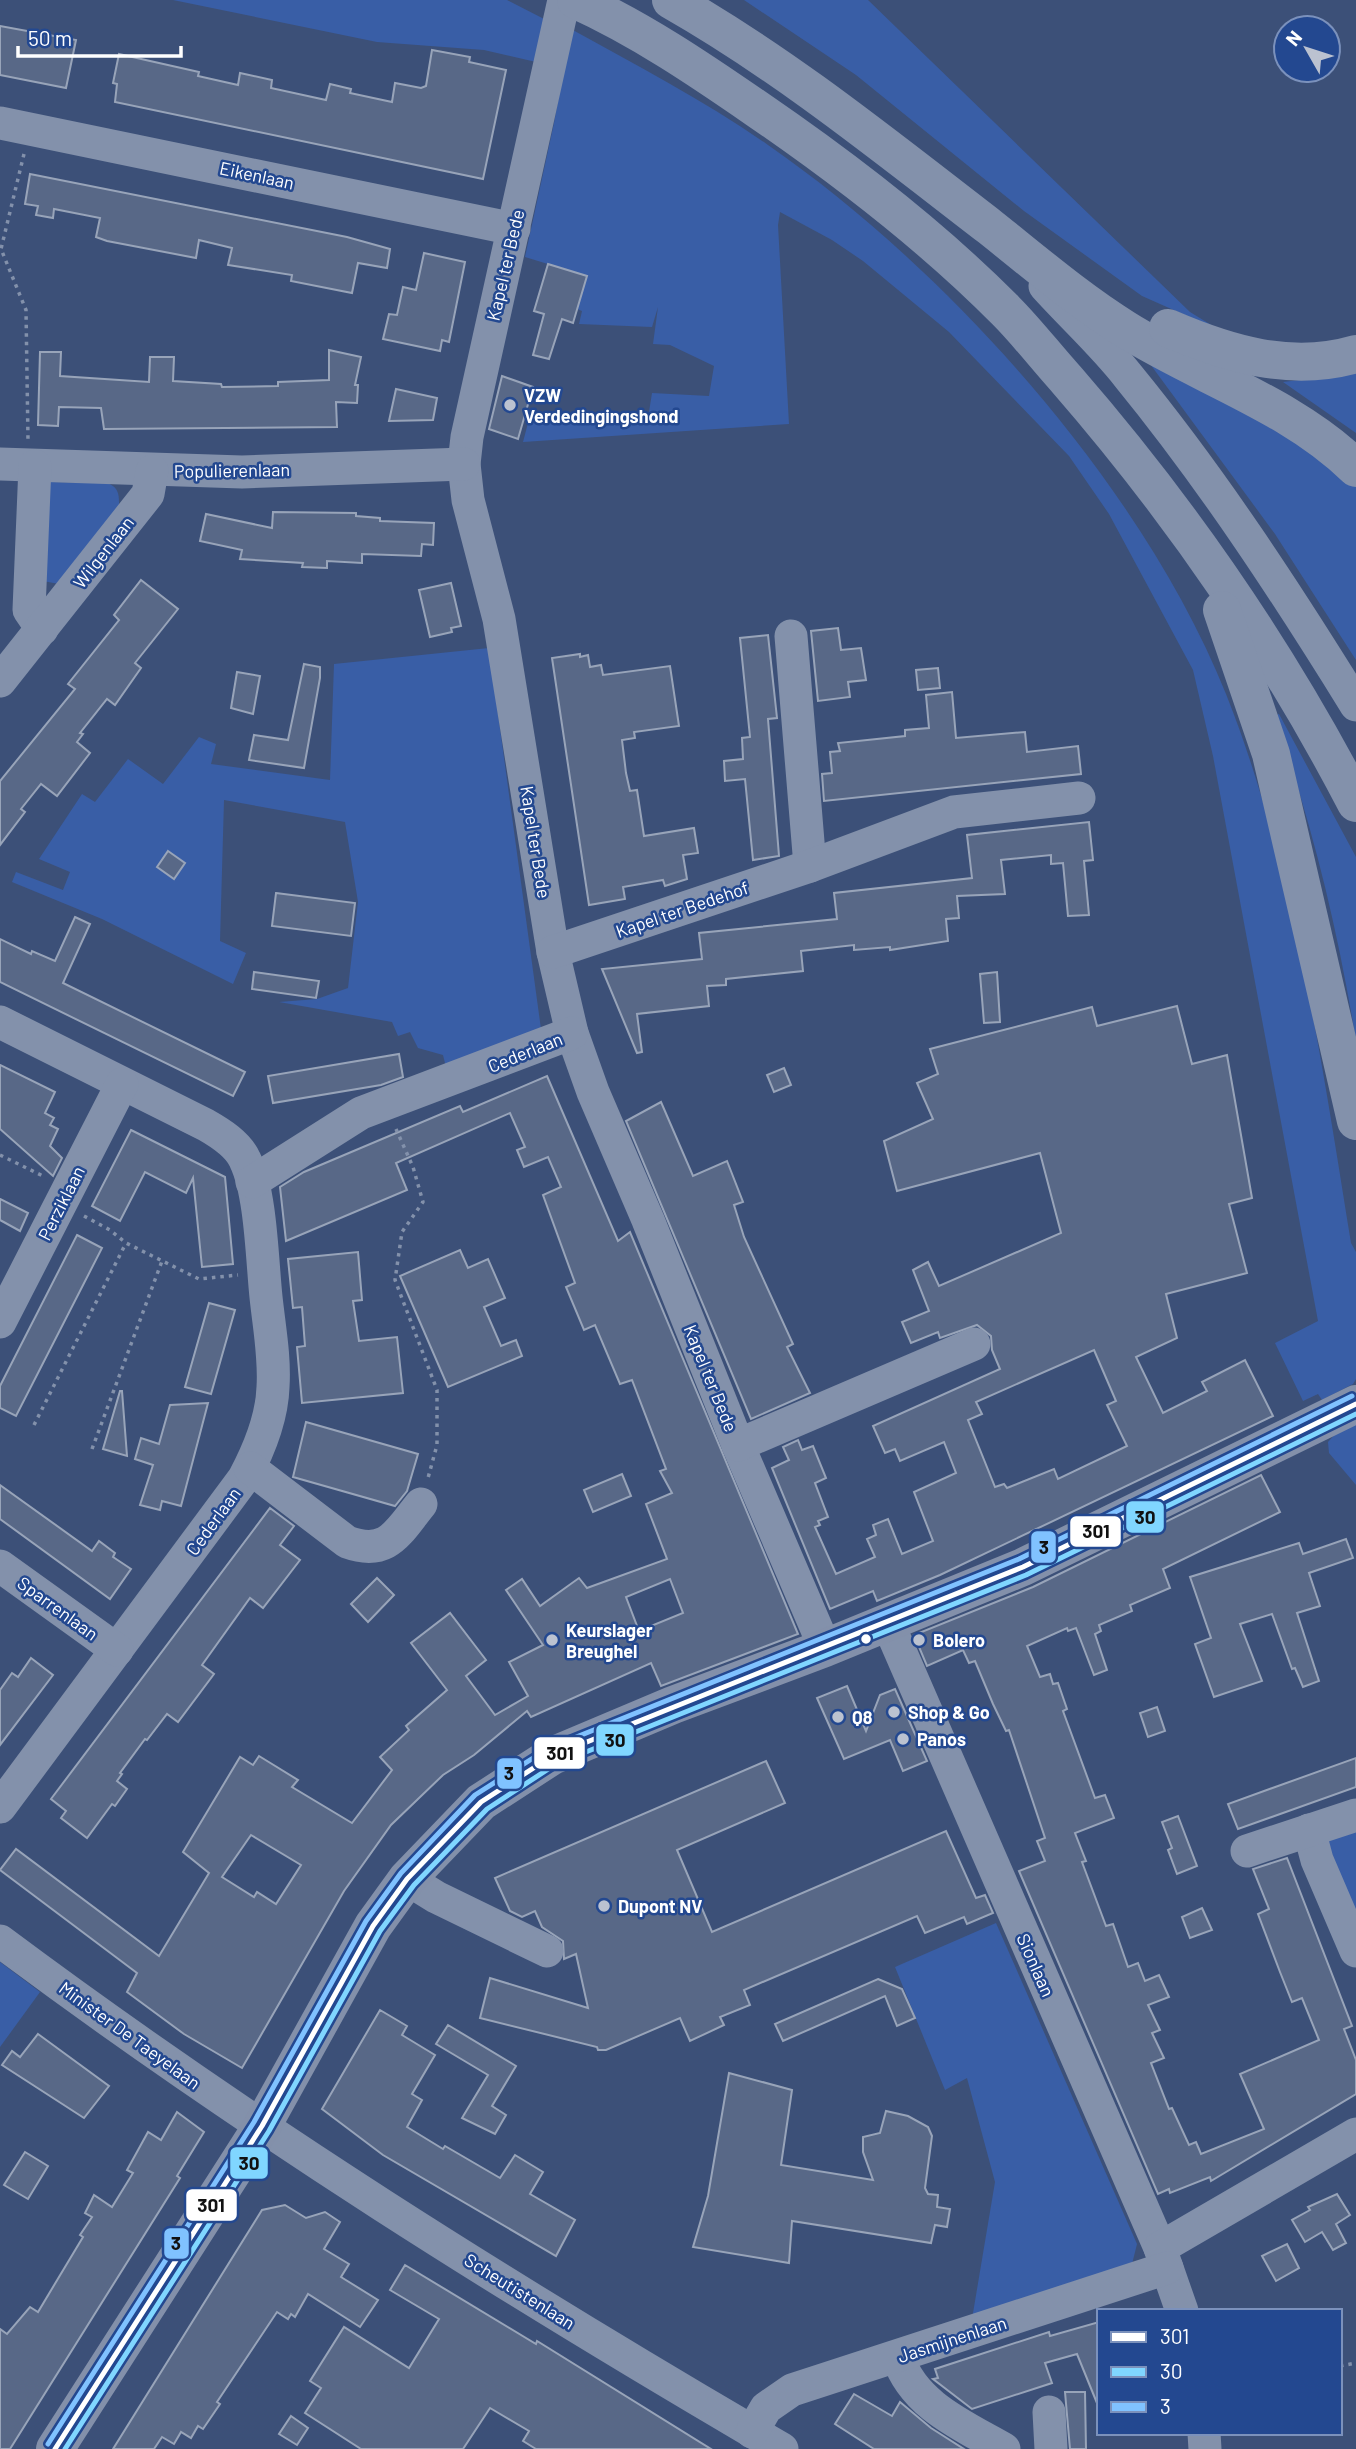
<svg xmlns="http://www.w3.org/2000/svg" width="1356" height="2449" viewBox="0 0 1356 2449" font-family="Barlow,sans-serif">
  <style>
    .green { fill: #395ea6 }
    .building { fill: #586887; stroke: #98a4b9; stroke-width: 2; fill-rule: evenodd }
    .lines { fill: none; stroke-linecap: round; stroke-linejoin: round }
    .path { stroke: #8391ab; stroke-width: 3.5; stroke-dasharray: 3.5 5; stroke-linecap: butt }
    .minor { stroke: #8391ab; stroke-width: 33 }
    .major { stroke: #8390aa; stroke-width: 38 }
    .highway { stroke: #8391ab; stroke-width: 38 }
    .bus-1-casing { stroke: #234890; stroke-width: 10 }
    .bus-2-casing { stroke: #234890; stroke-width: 10 }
    .bus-3-casing { stroke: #234890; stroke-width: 10 }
    .bus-1 { stroke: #fff; stroke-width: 5 }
    .bus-2 { stroke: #80d6ff; stroke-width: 5 }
    .bus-3 { stroke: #80c2ff; stroke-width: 5 }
    .poi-dot { fill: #bbc2d0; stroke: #234890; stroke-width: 2.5 }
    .bus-dot { fill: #fff; stroke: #234890; stroke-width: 2.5 }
    .labels { text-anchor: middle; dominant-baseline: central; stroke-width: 5; stroke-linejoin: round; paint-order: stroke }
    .street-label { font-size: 18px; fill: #fff; stroke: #234890 }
    .poi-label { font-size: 18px; font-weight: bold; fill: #fff; stroke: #234890; text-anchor: start }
    .line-badge { stroke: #234890; stroke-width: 2.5 }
    .pale-badge-label { font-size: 19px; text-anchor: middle; font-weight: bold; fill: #111 }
  </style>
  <rect width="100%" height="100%" fill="#3c5078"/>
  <g class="green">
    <polygon points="173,0 507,0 548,21 536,62 484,50 377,42"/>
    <polygon points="744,0 868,0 1190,312 1221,331 1142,296 1024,211 856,75"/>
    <path d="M571,29C638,66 705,101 768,145C950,271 1143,487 1226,694C1293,862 1322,1064 1351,1243L1356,1252V1379L1353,1384L1322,1400L1318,1394L1303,1401L1275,1343L1318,1321L1213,756L1193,670L1109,514L1069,456L949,332L863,261L832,240L780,212L778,225L789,424L523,442L528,423L649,412L652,393L709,396L714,366L670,345L653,344L658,307L652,327L579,324L582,311L577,309L587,276L525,257L554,123Z"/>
    <polygon points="1142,353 1213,389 1356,481 1356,660 1275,534"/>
    <polygon points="1356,373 1356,433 1283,382"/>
    <path d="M50,482L107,483C119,487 119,495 119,506L59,584L43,581Z"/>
    <polygon points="489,648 541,1029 447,1071 443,1055 418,1048 410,1032 398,1036 392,1022 279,1002 317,999 348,988 358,902 345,822 224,800 220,941 246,953 233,984 102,919 12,882 16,872 63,890 70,872 39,859 82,794 95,802 128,759 163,784 199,737 216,744 211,764 330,780 334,664"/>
    <path d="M1279,714L1356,857V1041C1338,930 1312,822 1274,716Z"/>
    <polygon points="1356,1424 1356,1485 1329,1453 1328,1442 1337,1432"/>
    <polygon points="1356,1831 1356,1926 1320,1843"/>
    <polygon points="996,1923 1137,2244 1132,2264 972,2319 995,2182 967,2078 945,2090 895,1967"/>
    <polygon points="0,1962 40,1992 0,2047"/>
  </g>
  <g class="building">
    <polygon points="0,26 76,40 66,88 0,75"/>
    <polygon points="432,50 470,57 469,62 506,70 483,179 115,102 117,84 113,83 119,54 199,72 198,76 238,85 240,73 272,80 271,88 326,100 330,84 351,89 350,93 392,102 395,83 421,88 426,86"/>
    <polygon points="30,174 347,237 390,249 387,268 358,263 352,293 291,281 292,275 228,265 232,248 199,240 196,258 107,241 96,237 100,218 54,209 53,218 36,215 38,206 25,204"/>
    <polygon points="424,253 465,262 449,342 442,340 440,351 383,339 389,314 397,315 403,287 416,290"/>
    <polygon points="548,264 587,276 573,323 562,319 549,359 533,355 544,314 534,311"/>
    <polygon points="329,350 361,357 355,385 358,385 357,403 336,402 337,427 104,429 101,408 59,407 58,426 38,425 40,352 61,352 60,376 149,382 150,357 174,357 173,381 221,384 222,387 278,386 278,382 329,380"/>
    <polygon points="502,376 533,387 518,439 489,429"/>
    <polygon points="396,389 437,398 433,420 389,421"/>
    <polygon points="273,512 356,513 356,516 380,518 380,521 434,523 433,545 422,544 421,556 362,554 362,563 327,561 327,568 302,567 303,563 240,559 242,550 200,541 206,514 272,528"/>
    <polygon points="141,580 178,609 135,663 141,668 115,705 107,699 80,733 83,734 77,742 90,753 57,796 41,784 21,809 25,812 0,845 0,781 75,689 68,684 119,620 114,615"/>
    <polygon points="451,583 461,626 451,628 452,632 430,637 419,590"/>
    <polygon points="838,628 841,650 861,648 866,680 848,682 850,697 818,701 811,631"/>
    <polygon points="768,635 777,718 768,719 779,856 753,860 745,779 725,781 724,761 743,759 742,738 750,737 740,638"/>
    <polygon points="580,654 580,657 588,655 590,667 601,665 603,675 670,666 679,726 634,732 635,738 622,740 626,773 630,791 637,790 644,836 694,828 698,853 683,855 687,879 665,886 663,880 623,887 625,899 589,905 552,658"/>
    <polygon points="304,664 320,667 320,678 304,768 249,760 254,735 288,740"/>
    <polygon points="938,668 940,688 918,690 916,670"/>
    <polygon points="237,672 260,676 253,714 231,708"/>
    <polygon points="952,692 956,738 1025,732 1027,752 1078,746 1081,774 824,801 822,774 832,773 830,752 840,751 838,743 905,736 905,730 929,728 926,695"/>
    <polygon points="1089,822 1093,860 1084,861 1089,915 1068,916 1063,863 1051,864 1051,855 1001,860 1005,894 957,896 959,918 946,919 948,941 890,950 890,947 854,950 854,945 801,951 803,971 726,979 726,985 707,986 709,1006 637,1014 642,1052 637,1053 602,969 702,959 699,933 837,919 834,893 972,878 967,835"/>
    <polygon points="168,851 185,863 174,879 157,867"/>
    <polygon points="276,893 355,903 351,936 272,926"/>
    <polygon points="75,917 90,924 63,983 245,1072 233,1096 0,982 0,939 31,954 32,951 55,961"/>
    <polygon points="254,972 319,981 316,998 252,989"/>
    <polygon points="997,972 1000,1022 984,1023 980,974"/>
    <path d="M1177,1006L1192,1064L1227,1055L1252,1198L1229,1204L1247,1273L1166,1294L1177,1338L1136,1357L1163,1413L1207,1391L1202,1382L1245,1360L1273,1416L940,1575L877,1601L873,1591L830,1609L772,1468L789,1460L783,1447L798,1440L802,1450L813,1446L826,1478L815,1483L828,1517L818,1521L820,1525L815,1527L836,1574L875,1557L867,1539L876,1535L873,1525L888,1519L902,1554L933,1541L914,1492L956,1473L944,1442L900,1461L895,1449L885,1453L873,1426L1000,1369L992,1350L991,1336L977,1325L940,1338L938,1332L911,1343L902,1322L929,1311L913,1270L928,1262L939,1286L1061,1233L1040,1153L897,1191L884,1141L933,1119L917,1083L938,1074L930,1049L1092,1007L1097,1026ZM1094,1350L1116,1401L1107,1405L1127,1446L1058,1479L1054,1469L1007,1488L1004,1484L995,1487L968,1420L982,1414L976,1402Z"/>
    <polygon points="399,1054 403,1077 381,1085 273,1103 268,1076"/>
    <polygon points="0,1065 55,1092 45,1113 54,1118 50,1125 58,1129 50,1146 62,1158 53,1176 0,1129"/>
    <polygon points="784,1068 791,1085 774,1092 767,1075"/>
    <path d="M547,1076L618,1241L630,1232L798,1634L661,1686L651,1663L531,1717L527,1711L474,1755L443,1775L391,1825L344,1891L242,2068L184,2034L127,1992L137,1973L0,1870L16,1849L159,1956L209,1873L183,1852L240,1757L253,1765L259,1756L298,1780L292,1787L352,1823L392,1770L380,1757L409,1730L406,1726L447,1690L411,1643L450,1613L486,1660L466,1676L495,1715L528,1696L509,1662L543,1645L506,1590L522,1579L540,1606L579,1578L587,1588L667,1559L646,1504L672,1493L660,1471L666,1469L632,1380L620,1384L595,1325L584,1330L566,1287L575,1283L543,1195L561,1187L548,1157L524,1167L517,1150L525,1147L510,1113L396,1163L407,1190L286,1241L280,1187L304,1172L460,1106L463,1112ZM670,1579L683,1613L639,1631L626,1597ZM251,1835L301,1865L276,1904L257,1892L254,1897L222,1877Z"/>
    <polygon points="661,1102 693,1176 727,1161 743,1202 734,1205 744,1237 793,1344 787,1347 810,1393 751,1419 626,1121"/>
    <polygon points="131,1130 225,1177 233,1264 202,1267 193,1178 186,1193 145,1172 120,1221 92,1206"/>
    <polygon points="0,1199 28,1213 20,1231 0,1220"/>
    <polygon points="77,1235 102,1248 16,1416 0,1408 0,1386"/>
    <polygon points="460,1250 468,1268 488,1259 505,1298 484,1307 501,1346 516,1340 522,1356 448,1387 400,1276"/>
    <polygon points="358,1252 362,1300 353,1301 359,1341 397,1337 403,1393 302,1403 297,1347 305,1346 302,1307 293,1308 288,1259"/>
    <polygon points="209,1303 235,1310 211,1394 185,1387"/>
    <polygon points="120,1391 122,1391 127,1456 103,1449"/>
    <polygon points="208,1403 181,1506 162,1501 160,1510 140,1505 153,1465 135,1459 141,1438 159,1444 170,1405"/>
    <polygon points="306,1422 418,1454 407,1491 395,1506 293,1477"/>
    <polygon points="622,1474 631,1496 593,1512 584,1490"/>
    <polygon points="1261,1475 1280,1512 1163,1569 1170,1588 1130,1605 1132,1611 1099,1625 1101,1631 1095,1634 1107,1670 1094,1675 1076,1628 1068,1631 1067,1628 1027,1646 1040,1677 1050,1674 1053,1684 1058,1683 1067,1709 1063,1711 1095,1798 1105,1795 1114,1818 1075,1833 1086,1861 1082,1862 1106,1926 1113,1924 1128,1967 1138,1963 1145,1981 1159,1975 1169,1997 1148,2005 1160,2030 1152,2033 1164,2058 1151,2063 1169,2109 1172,2108 1189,2145 1196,2142 1201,2154 1264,2129 1240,2074 1319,2040 1302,1998 1292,2002 1280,1972 1258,1914 1269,1909 1253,1869 1287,1858 1352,2026 1344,2029 1356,2060 1356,2094 1211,2181 1210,2177 1170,2193 1169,2189 1158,2194 1019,1871 1045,1861 1037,1841 1045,1838 1009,1730 1006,1731 993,1704 975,1661 969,1663 963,1650 927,1666 914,1635 1033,1587"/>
    <polygon points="0,1485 92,1551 99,1541 115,1553 113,1557 131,1569 110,1599 0,1519"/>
    <polygon points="270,1508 294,1526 280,1545 300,1560 263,1608 250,1598 202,1665 214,1674 178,1722 167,1714 147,1740 145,1739 120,1773 122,1774 117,1781 127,1789 115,1806 112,1804 87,1838 61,1818 66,1811 51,1799"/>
    <polygon points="1346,1539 1353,1558 1309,1573 1320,1606 1297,1613 1319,1681 1303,1687 1295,1668 1292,1669 1272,1614 1240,1624 1262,1681 1214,1697 1195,1644 1211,1638 1190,1577 1299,1543 1303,1554"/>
    <polygon points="377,1578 394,1595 368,1622 351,1604"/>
    <polygon points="31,1658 53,1675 0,1745 0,1690 12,1673 18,1677"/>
    <polygon points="847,1686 866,1731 880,1695 895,1689 927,1761 903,1771 890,1740 844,1759 817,1698"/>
    <polygon points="1157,1707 1165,1731 1148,1737 1140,1713"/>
    <polygon points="1356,1758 1356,1787 1238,1829 1228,1804"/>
    <polygon points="766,1761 785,1803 677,1850 712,1932 946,1831 976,1898 985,1895 993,1913 967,1924 964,1917 925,1933 917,1916 744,1990 750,2005 720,2017 724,2025 690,2041 680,2018 606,2050 598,2050 597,2047 480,2018 490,1978 588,2008 576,1954 564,1959 563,1941 542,1927 535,1911 522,1917 510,1911 495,1878"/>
    <polygon points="1178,1816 1197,1866 1177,1874 1168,1850 1172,1848 1162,1822"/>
    <polygon points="1202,1908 1212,1930 1190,1938 1182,1917"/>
    <polygon points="878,1979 902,1989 915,2018 897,2026 885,1996 783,2041 775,2024"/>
    <polygon points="380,2010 407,2026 402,2035 435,2055 412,2094 422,2100 407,2127 443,2149 445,2146 500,2178 515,2155 543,2172 530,2194 575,2220 556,2256 383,2155 322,2109"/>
    <polygon points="448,2025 516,2066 492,2106 506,2115 495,2134 462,2118 488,2075 436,2044"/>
    <polygon points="38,2034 109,2086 84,2118 2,2065 12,2051 20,2057"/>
    <polygon points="729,2073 792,2090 781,2165 873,2180 863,2152 863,2137 880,2133 886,2111 908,2116 928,2127 932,2136 925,2188 928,2194 938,2195 937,2207 950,2209 947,2227 935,2225 931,2243 792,2221 789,2263 693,2247 708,2196"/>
    <polygon points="177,2112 204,2132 177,2176 180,2178 10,2449 0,2449 0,2329 7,2334 30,2307 38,2312 83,2237 80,2235 92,2217 85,2213 94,2195 112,2207 133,2173 127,2170 148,2132 161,2140"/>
    <polygon points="25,2152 48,2166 28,2199 4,2185"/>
    <polygon points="1337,2194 1350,2215 1336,2224 1346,2243 1333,2250 1322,2232 1305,2242 1292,2220 1310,2210 1308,2207"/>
    <polygon points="285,2205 306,2218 325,2212 340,2222 324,2249 349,2264 341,2277 378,2300 360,2327 308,2294 295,2317 291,2314 288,2319 277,2312 217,2402 220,2404 203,2429 198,2426 191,2438 181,2432 174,2444 162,2437 154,2449 113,2449 262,2210"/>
    <polygon points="1287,2244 1299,2268 1276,2281 1262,2256"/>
    <polygon points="405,2265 536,2344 537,2341 711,2449 536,2449 523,2441 529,2431 490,2408 463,2449 361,2449 305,2413 321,2388 310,2381 344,2327 409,2368 439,2319 390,2290"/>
    <polygon points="1099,2322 1099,2408 1077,2354 1045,2363 1052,2383 972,2409 933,2379 938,2378 935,2369 1049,2332 1050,2336"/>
    <polygon points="1065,2392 1085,2392 1086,2449 1070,2449"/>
    <polygon points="854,2394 892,2416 900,2402 931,2428 964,2449 874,2449 835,2424"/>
    <polygon points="291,2416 308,2428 297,2445 279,2434"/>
  </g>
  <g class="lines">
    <g class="path">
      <polyline points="24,154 1,249 26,310 28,440"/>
      <polyline points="396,1129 413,1167 423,1202 402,1232 395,1280 437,1390 437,1445 428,1478"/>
      <polyline points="0,1155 45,1177"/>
      <polyline points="84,1216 110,1230 126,1243 199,1279 238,1275"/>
      <polyline points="34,1425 126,1243"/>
      <polyline points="92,1449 162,1261"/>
      <polyline points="1340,2366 1356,2363"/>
    </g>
    <g class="minor">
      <polyline points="564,0 467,437 464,464 468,500 499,619 553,952 572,1033 593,1092 648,1220 738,1445 825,1648"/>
      <polyline points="0,123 514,229"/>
      <path d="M1045,286C1072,316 1103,344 1128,376C1213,480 1286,592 1356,705"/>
      <polyline points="0,464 242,472 464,464"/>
      <polyline points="35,466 29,610 42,629"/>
      <polyline points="791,636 810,866"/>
      <polyline points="0,681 148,494 152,471"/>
      <polyline points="553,952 810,866 954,812 1079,798"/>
      <path d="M0,1022L206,1125C220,1133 238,1144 245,1160C261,1193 262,1259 266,1297C269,1326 275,1357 273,1387C272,1419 259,1450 244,1478L0,1807"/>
      <polyline points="252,1182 361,1113 572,1033"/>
      <polyline points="0,1322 122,1084"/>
      <polyline points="738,1445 974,1344"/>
      <path d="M250,1468L347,1542C388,1557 398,1532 421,1504"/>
      <polyline points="0,1566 117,1650"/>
      <polyline points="887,1621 1160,2248 1182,2311"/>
      <polyline points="1309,1830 1317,1860 1356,1951"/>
      <polyline points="1247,1851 1356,1815"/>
      <polyline points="407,1879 436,1897 547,1951"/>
      <path d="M0,1941C249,2127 513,2292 782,2449"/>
      <polyline points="1160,2248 1356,2134"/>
      <path d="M898,2357C913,2405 964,2426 1004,2449"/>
      <polyline points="1049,2412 1051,2449"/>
      <polyline points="752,2432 766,2408 792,2390 1167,2268"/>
      <polyline points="1204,2433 1205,2449"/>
    </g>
    <polyline class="major" points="55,2449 262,2126 373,1926 407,1879 481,1802 552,1756 673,1705 825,1648 1023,1567 1356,1404"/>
    <g class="highway">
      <path d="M576,0C640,29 699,69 757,109C843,168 932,236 1006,311C1027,332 1046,357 1066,379C1179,509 1277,651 1356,803"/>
      <path d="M671,0C785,65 886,147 990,227C1034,262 1077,299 1125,329C1200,376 1292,405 1356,468"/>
      <path d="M1168,328C1228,354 1291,373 1356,354"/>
      <polyline points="1222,610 1271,754 1356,1121"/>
    </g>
    <g class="bus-1-casing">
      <polyline id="bus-1" points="55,2449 262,2126 373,1926 407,1879 481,1802 552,1756 1023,1567 1356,1404"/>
    </g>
    <g class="bus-2-casing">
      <polyline id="bus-2" points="65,2449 269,2131 380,1931 414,1885 487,1809 556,1764 1026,1575 1356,1414"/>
    </g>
    <g class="bus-3-casing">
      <polyline id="bus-3" points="48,2444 254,2122 366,1921 401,1873 475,1795 549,1748 1019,1559 1352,1396"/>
    </g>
    <use href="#bus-1" class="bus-1"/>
    <use href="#bus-2" class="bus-2"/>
    <use href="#bus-3" class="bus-3"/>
  </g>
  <g class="poi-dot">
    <circle cx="510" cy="405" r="7"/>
    <circle cx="552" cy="1640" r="7"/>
    <circle cx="919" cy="1640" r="7"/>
    <circle cx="894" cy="1712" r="7"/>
    <circle cx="838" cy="1717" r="7"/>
    <circle cx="903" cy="1739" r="7"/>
    <circle cx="604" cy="1906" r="7"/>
  </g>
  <circle class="bus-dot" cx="866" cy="1639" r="6"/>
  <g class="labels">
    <g class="street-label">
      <text transform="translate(257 175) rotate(12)">Eikenlaan</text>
      <text transform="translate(505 265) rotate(-77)">Kapel ter Bede</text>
      <text transform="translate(232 470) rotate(-1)">Populierenlaan</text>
      <text transform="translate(103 552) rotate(-52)">Wilgenlaan</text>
      <text transform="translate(536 842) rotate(81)">Kapel ter Bede</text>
      <text transform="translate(682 909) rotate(-19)">Kapel ter Bedehof</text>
      <text transform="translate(525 1052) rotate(-22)">Cederlaan</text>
      <text transform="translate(61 1203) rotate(-63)">Perziklaan</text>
      <text transform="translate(711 1378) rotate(68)">Kapel ter Bede</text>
      <text transform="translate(213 1521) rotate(-54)">Cederlaan</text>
      <text transform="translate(58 1608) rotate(36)">Sparrenlaan</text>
      <text transform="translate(1036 1965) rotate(66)">Sionlaan</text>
      <text transform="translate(130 2035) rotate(36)">Minister De Taeyelaan</text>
      <text transform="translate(520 2291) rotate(32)">Scheutistenlaan</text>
      <text transform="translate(952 2339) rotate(-18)">Jasmijnenlaan</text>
    </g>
    <g class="poi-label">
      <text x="524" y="395">VZW<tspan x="524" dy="21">Verdedingingshond</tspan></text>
      <text x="566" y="1630">Keurslager<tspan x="566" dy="21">Breughel</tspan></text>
      <text x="933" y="1640">Bolero</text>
      <text x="908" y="1712">Shop &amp; Go</text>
      <text x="852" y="1717">Q8</text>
      <text x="917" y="1739">Panos</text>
      <text x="618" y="1906">Dupont NV</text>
    </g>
  </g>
  <g class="line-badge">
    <rect x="1125" y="1500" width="40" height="34" rx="7" fill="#80d6ff"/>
    <rect x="1069" y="1515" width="53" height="33" rx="7" fill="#fff"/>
    <rect x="1030" y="1530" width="27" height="34" rx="7" fill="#80c2ff"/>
    <rect x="595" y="1723" width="40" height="34" rx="7" fill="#80d6ff"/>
    <rect x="533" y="1736" width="53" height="34" rx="7" fill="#fff"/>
    <rect x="496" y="1757" width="27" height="33" rx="7" fill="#80c2ff"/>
    <rect x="229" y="2146" width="40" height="34" rx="7" fill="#80d6ff"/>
    <rect x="185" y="2188" width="53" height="34" rx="7" fill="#fff"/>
    <rect x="163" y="2227" width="27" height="33" rx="7" fill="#80c2ff"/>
  </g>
  <g class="pale-badge-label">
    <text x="1145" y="1524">30</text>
    <text x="1096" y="1538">301</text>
    <text x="1044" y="1554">3</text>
    <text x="615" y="1747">30</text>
    <text x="560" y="1760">301</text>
    <text x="509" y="1780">3</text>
    <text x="249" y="2170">30</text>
    <text x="211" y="2212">301</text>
    <text x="176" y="2250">3</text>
  </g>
  <rect x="1097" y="2309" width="245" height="126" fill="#234890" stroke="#7b91bc" stroke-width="2"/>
  <rect x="1111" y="2332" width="35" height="10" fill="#ffffff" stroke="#7b91bc" stroke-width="2"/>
  <text x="1160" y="2344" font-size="21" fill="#ffffff">301</text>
  <rect x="1111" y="2367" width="35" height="10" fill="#80d6ff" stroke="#7b91bc" stroke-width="2"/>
  <text x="1160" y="2379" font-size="21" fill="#ffffff">30</text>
  <rect x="1111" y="2402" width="35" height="10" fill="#80c2ff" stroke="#7b91bc" stroke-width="2"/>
  <text x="1160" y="2414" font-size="21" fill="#ffffff">3</text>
  <g transform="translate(1307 49) rotate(309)"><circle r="33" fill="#234890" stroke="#7b91bc" stroke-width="2"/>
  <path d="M0-5L12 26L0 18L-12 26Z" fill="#bbc2d0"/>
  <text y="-10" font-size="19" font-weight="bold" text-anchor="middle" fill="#ffffff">N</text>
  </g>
  <path d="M18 46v10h163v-10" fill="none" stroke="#ffffff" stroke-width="3.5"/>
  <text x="28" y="46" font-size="21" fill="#ffffff" stroke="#234890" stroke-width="5" paint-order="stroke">50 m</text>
</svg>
